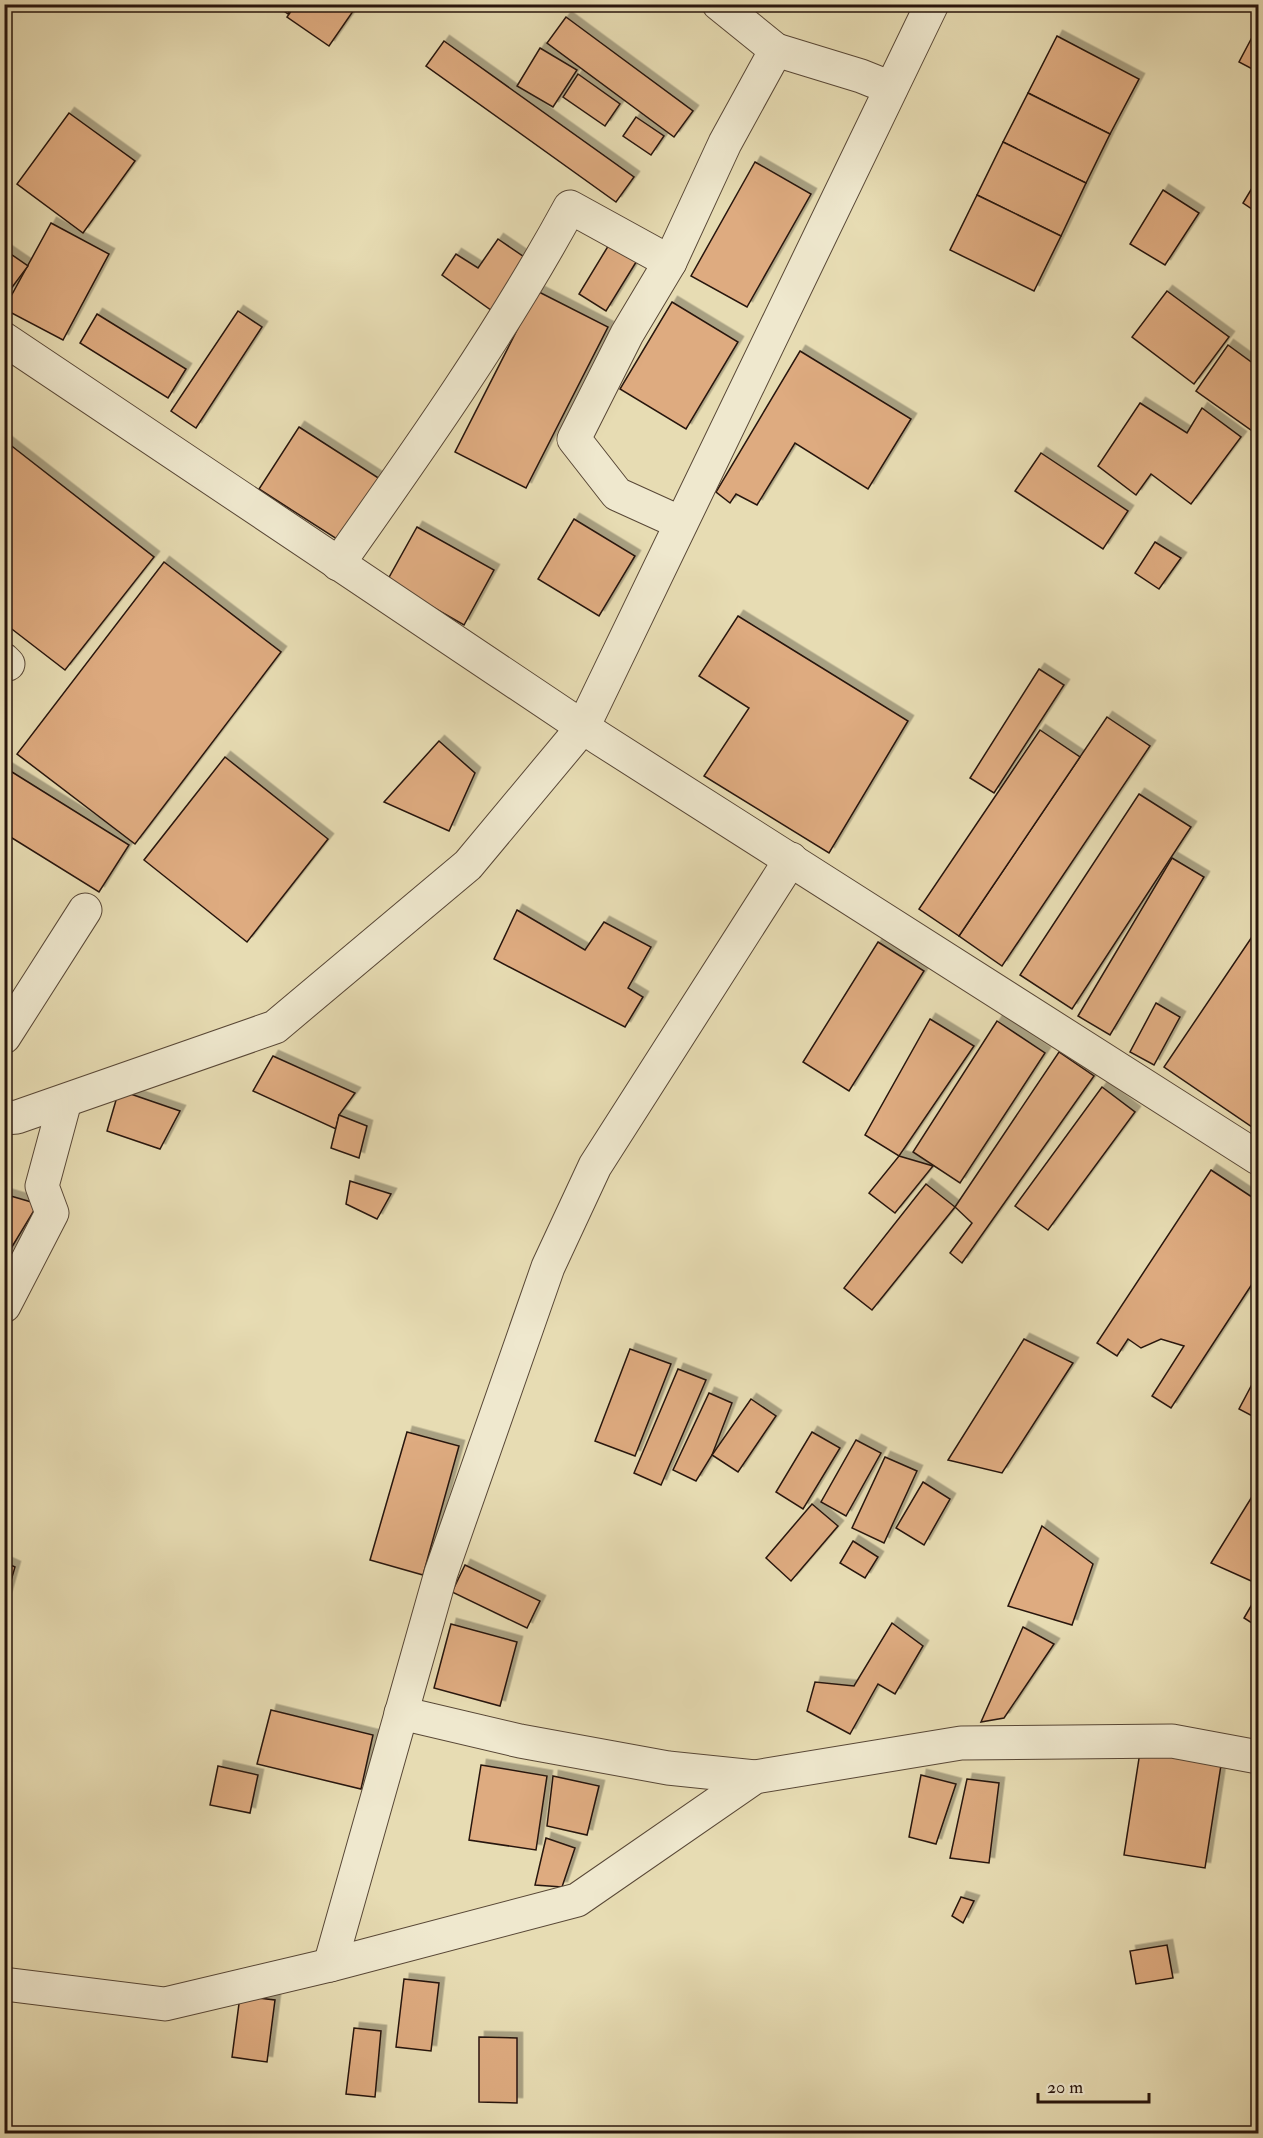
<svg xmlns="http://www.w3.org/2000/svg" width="1263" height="2138" viewBox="0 0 1263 2138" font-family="'IM FELL Double Pica',serif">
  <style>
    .building { fill: #deab80; stroke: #28150d; stroke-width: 1.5; filter: url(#shadow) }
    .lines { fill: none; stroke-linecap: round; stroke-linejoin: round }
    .minor-casing { stroke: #584736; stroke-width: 35 }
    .minor { stroke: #efe8ce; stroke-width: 33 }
  </style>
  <defs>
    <filter id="shadow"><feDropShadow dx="5.5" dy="-5.5" stdDeviation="0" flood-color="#0004"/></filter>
  </defs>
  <rect width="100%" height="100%" fill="#e7dcb3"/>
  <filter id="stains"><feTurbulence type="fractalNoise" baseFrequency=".00333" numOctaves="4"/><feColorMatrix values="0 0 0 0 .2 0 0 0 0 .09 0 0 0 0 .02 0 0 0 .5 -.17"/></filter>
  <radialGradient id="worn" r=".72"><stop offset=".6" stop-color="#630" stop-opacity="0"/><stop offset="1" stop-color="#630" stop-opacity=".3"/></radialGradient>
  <g class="building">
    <polygon points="274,4 294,4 288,14"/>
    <polygon points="296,4 358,4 329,46 287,17"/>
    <polygon points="566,17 693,111 674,137 547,43"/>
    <polygon points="1258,26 1258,72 1239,62"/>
    <polygon points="1057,36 1139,79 1110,134 1028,93"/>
    <polygon points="444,41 634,177 616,202 426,66"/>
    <polygon points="540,48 577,70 553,107 517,86"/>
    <polygon points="578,74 620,104 605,126 563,97"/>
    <polygon points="1028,93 1110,134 1086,183 1003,142"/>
    <polygon points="69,113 135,161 83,233 17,184"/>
    <polygon points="636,117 664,136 651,155 623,136"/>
    <polygon points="1003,142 1086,183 1061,236 977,195"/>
    <polygon points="755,162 811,194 747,307 691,276"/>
    <polygon points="1258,178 1258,213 1243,203"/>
    <polygon points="1163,190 1199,213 1165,265 1130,244"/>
    <polygon points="977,195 1061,236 1034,291 950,250"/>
    <polygon points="51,223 109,254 63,340 4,309"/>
    <polygon points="498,239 530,261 495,313 442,275 456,254 478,268"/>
    <polygon points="610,243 638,259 606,311 579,294"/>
    <polygon points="5,250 28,266 4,298 4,251"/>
    <polygon points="537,291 608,327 526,488 455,452"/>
    <polygon points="1167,291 1229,337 1194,384 1132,337"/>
    <polygon points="672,302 738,342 686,429 620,389"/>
    <polygon points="238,311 262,327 196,428 171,411"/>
    <polygon points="97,314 186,369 168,398 80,343"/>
    <polygon points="1228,345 1258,367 1258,435 1196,391"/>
    <polygon points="800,351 911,419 868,489 795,443 757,505 736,494 730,503 716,492"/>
    <polygon points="1140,403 1187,433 1202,408 1241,437 1191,504 1151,474 1136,495 1098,466"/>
    <polygon points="299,427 380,479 340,541 259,489"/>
    <polygon points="4,440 154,557 65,670 4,623"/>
    <polygon points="1041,453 1128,511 1103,549 1015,491"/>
    <polygon points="574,519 635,556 599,616 538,579"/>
    <polygon points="417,527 494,570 464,625 387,581"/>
    <polygon points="1155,542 1181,558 1159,589 1135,573"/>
    <polygon points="164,562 281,652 135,844 17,754"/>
    <polygon points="738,616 908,721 829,853 704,776 749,708 699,676"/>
    <polygon points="1039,669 1064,685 994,793 970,778"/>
    <polygon points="1107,717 1150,746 1002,966 959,936"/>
    <polygon points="1040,730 1080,757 959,936 919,909"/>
    <polygon points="439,741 475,773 449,831 384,802"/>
    <polygon points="225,757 328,839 247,942 144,860"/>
    <polygon points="4,767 129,845 99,892 4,833"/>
    <polygon points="1139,794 1191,827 1072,1009 1020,975"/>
    <polygon points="1172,858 1204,877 1110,1035 1078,1016"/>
    <polygon points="517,910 585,950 604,922 651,947 628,988 643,997 625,1027 494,959"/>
    <polygon points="1258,928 1258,1131 1164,1067"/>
    <polygon points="878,942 924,971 849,1091 803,1062"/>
    <polygon points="1156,1003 1180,1017 1154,1065 1130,1052"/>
    <polygon points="930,1019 974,1046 899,1156 865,1135"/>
    <polygon points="997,1021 1045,1053 960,1183 913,1152"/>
    <polygon points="1059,1052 1094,1076 962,1263 950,1253 972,1223 955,1207"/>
    <polygon points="273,1056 355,1093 339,1115 336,1129 253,1091"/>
    <polygon points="1102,1087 1135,1112 1048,1230 1015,1206"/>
    <polygon points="119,1090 180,1111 160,1149 107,1131"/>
    <polygon points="339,1115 367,1126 359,1158 331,1148"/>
    <polygon points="899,1156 933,1166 895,1213 869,1193"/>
    <polygon points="1211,1170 1258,1201 1258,1275 1171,1408 1152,1396 1184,1346 1161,1339 1141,1348 1128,1339 1117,1356 1097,1343"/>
    <polygon points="350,1181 391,1194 377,1219 346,1204"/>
    <polygon points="926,1184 955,1207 872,1310 844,1288"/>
    <polygon points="4,1194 38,1204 4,1260"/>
    <polygon points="1024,1339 1073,1363 1002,1473 948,1460"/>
    <polygon points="630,1349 671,1364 635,1456 595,1441"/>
    <polygon points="678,1369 706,1380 661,1485 634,1473"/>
    <polygon points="1258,1373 1258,1419 1239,1409"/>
    <polygon points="709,1393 732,1403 712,1455 696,1481 673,1470"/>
    <polygon points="751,1399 776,1416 738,1472 712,1455"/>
    <polygon points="407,1432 459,1446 423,1575 370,1560"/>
    <polygon points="812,1432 840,1448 803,1509 776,1492"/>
    <polygon points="856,1440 881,1453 846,1516 821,1502"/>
    <polygon points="885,1457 917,1471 884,1543 852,1528"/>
    <polygon points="923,1482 950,1499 924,1545 896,1528"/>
    <polygon points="1258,1487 1258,1584 1211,1563"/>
    <polygon points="812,1504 838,1526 791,1581 766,1558"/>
    <polygon points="1042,1526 1093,1564 1072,1625 1008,1606"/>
    <polygon points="853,1541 878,1557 865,1578 840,1563"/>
    <polygon points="4,1562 15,1567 6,1598 4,1598"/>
    <polygon points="465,1565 540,1601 527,1628 452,1592"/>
    <polygon points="1258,1594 1258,1627 1244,1618"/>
    <polygon points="892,1623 923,1646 895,1694 878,1684 850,1734 807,1711 815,1682 854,1686"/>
    <polygon points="451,1624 517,1642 500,1706 434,1688"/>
    <polygon points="1023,1627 1054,1644 1004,1718 981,1722"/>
    <polygon points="271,1710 373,1735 361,1789 257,1764"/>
    <polygon points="1140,1752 1221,1765 1205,1868 1124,1855"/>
    <polygon points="481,1765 547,1776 536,1850 469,1840"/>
    <polygon points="218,1766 258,1775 250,1813 210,1805"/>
    <polygon points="921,1775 956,1784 936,1844 909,1837"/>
    <polygon points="553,1776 599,1786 587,1835 547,1826"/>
    <polygon points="967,1779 999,1783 989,1863 950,1858"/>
    <polygon points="546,1838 575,1848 562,1887 535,1885"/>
    <polygon points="961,1897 974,1901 963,1923 952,1916"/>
    <polygon points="1167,1945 1173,1978 1136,1984 1130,1951"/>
    <polygon points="404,1979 439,1983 431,2051 396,2047"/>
    <polygon points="240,1996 275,2000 267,2062 232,2057"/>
    <polygon points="354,2028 381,2031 375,2097 346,2094"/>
    <polygon points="479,2037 517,2038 517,2103 479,2102"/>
  </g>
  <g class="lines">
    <g class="minor-casing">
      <g id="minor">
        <polyline points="719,4 776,50"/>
        <polyline points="4,339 599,738 1258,1158"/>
        <polyline points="681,523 617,494 574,439 627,334 670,262 725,143 776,50 861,76 891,88"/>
        <path d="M338,564C420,448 502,332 570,207L670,262"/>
        <polyline points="4,660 8,664"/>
        <polyline points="4,1037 85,910"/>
        <polyline points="4,1118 17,1117 275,1027 468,865 583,727 932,4"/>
        <polyline points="4,1306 52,1213 42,1186 65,1101"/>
        <polyline points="401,1713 520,1741 668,1768 755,1777"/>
        <polyline points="330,1965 441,1573 548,1267 595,1166 791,859"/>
        <polyline points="4,1984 165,2004 330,1965 577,1900 755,1777 961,1743 1172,1741 1258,1757"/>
      </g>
    </g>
    <use href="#minor" class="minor"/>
  </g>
  <rect width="1263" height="2138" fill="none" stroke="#e7dcb3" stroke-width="24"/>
  <rect x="6" y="6" width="1251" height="2126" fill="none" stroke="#28150d" stroke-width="3"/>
  <rect x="12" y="12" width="1239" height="2114" fill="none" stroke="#28150d" stroke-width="1.5"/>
  <path d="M1038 2093v9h111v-9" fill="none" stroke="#28150d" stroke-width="3"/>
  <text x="1047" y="2093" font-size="18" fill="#28150d" stroke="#efe8ce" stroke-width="4.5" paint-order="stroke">20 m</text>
  <rect width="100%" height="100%" filter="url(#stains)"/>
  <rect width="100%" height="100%" fill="url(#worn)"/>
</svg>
